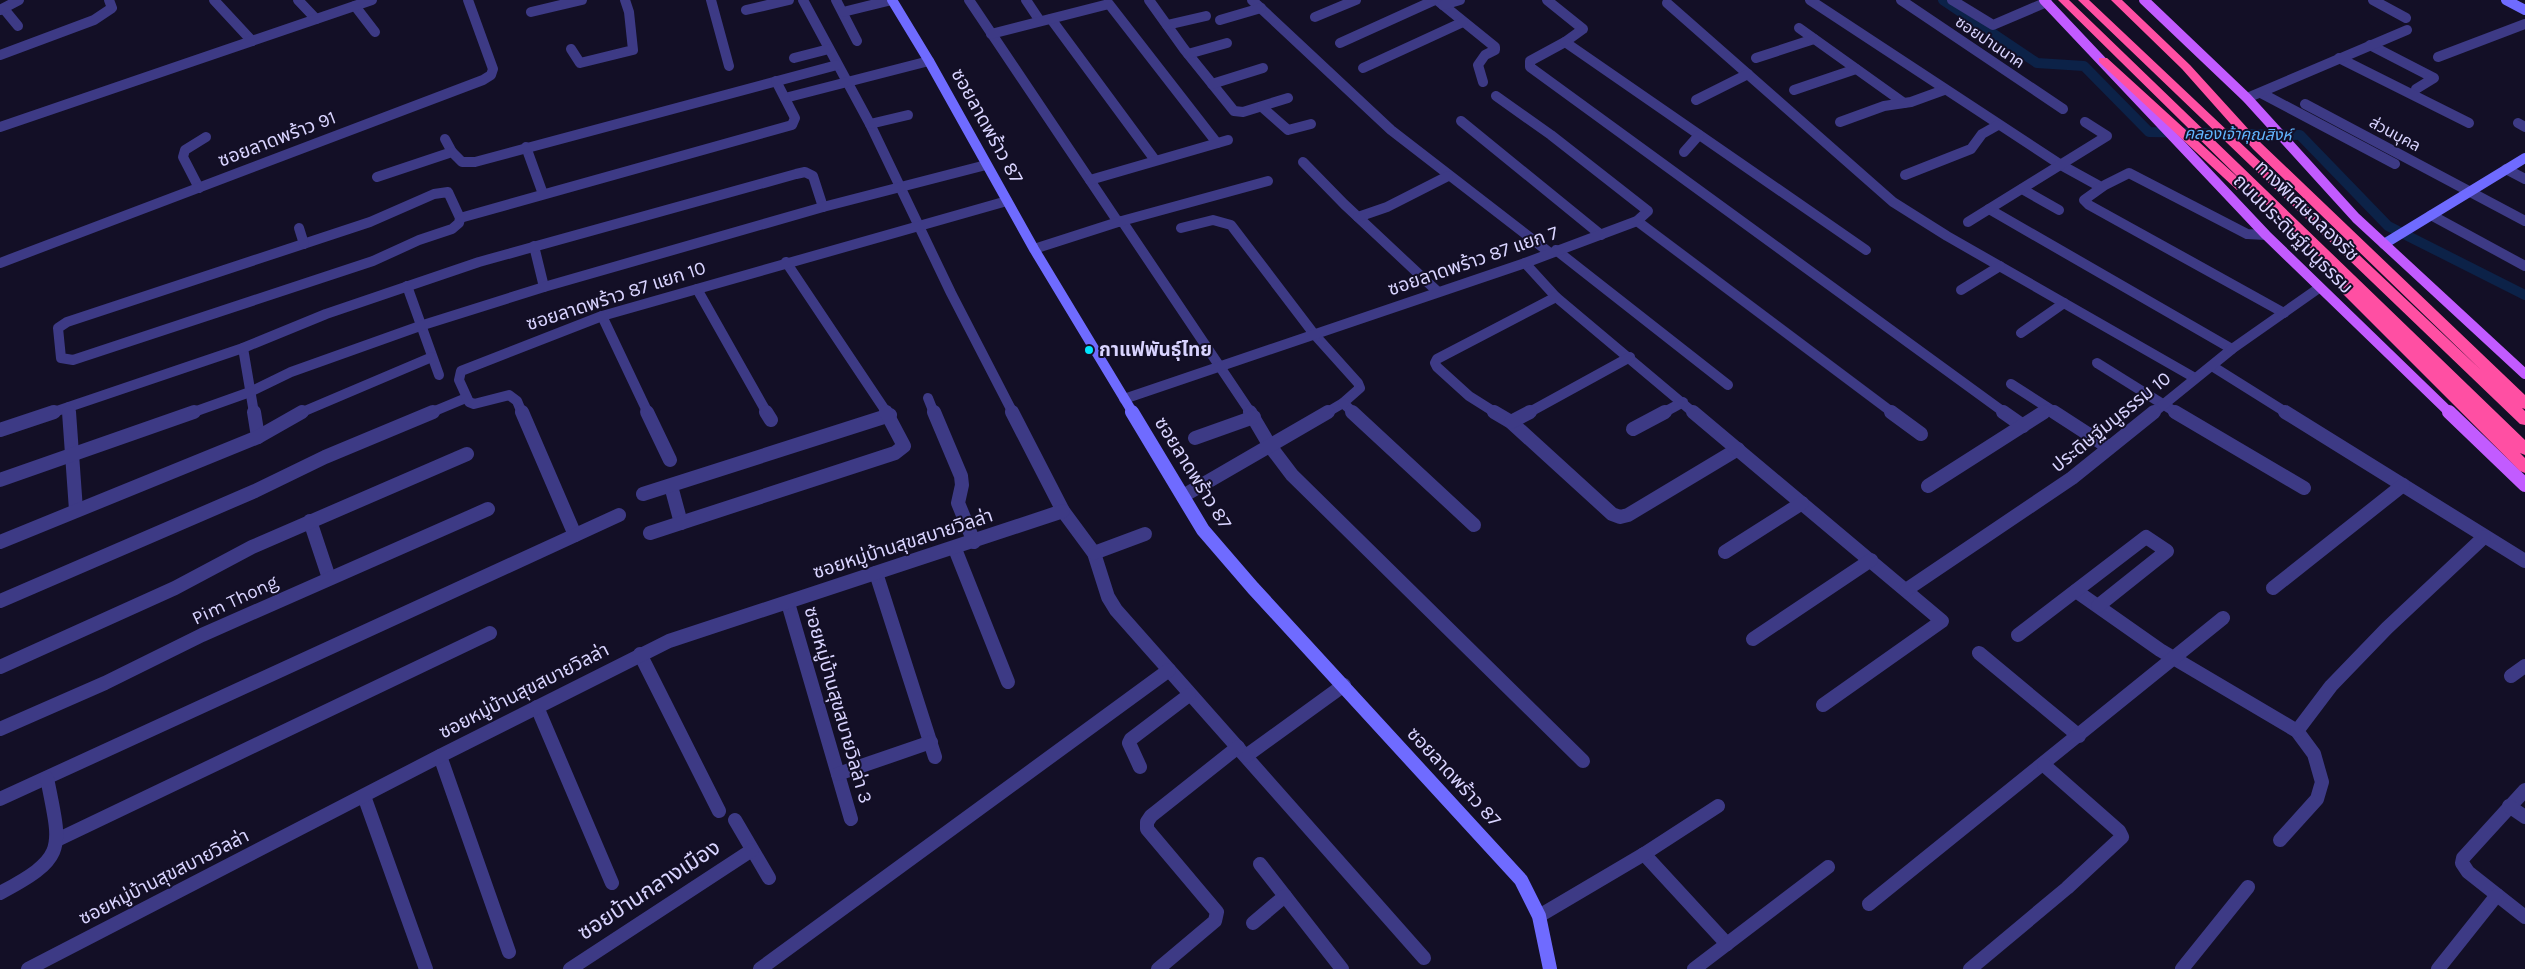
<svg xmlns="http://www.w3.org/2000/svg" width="2525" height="969" viewBox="0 0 2525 969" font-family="Karla,'Noto Sans Thai',sans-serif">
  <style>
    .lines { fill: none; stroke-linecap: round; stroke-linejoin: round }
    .canal { stroke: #0c2248; stroke-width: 10 }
    .street-far1 { stroke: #3d3a85; stroke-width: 10 }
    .street { stroke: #3d3a85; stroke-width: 14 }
    .secondary-far1 { stroke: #6f6bff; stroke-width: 10 }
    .secondary { stroke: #6f6bff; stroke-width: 14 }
    .primary-far1 { stroke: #c25bff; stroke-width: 10 }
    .primary { stroke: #c25bff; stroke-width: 14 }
    .highway { fill: #ff4fa3; fill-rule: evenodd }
    .poi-dot { fill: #00e5ff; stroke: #130f26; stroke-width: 2 }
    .labels { text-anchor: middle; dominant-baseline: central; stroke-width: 4; stroke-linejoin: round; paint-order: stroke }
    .far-street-label { font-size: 16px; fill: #d9d4ff; stroke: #130f26 }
    .far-water-label { font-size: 16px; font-style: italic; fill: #62b6ff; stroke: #130f26 }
    .street-label { font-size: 19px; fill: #d9d4ff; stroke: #130f26 }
    .poi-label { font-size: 19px; font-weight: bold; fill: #d9d4ff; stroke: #130f26; text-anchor: start }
    .near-street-label { font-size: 22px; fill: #d9d4ff; stroke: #130f26 }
  </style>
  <rect width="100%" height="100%" fill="#130f26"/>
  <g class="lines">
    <polyline class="canal" points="1943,0 2037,63 2084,66 2149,132 2300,135 2388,226 2525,295"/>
    <g class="street-far1">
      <polyline points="214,0 252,41"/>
      <polyline points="298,0 316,19"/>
      <polyline points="711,0 729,66"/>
      <polyline points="803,0 870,124 951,293 1013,413"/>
      <polyline points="836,0 857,41"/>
      <polyline points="969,0 1118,222"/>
      <polyline points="1026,0 1040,21"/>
      <polyline points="1149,0 1184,49 1234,111 1243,112 1288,98"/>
      <polyline points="1252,0 1391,130 1550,253"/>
      <polyline points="1437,0 1495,47 1495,50 1485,55 1478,65 1483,82"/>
      <polyline points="1547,0 1583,29 1565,42 1530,61 1530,67 2005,413"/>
      <polyline points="1810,0 2061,165 2101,187"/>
      <polyline points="1901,0 2063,109"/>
      <polyline points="1952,0 1993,25 2047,2"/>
      <polyline points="2373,0 2406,18"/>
      <polyline points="1667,3 1893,202 1947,236 2195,378"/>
      <polyline points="1443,5 1460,0"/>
      <polyline points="355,6 375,32"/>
      <polyline points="4,9 18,26"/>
      <polyline points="0,10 19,0"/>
      <polyline points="746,10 789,0"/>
      <polyline points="531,12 582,0"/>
      <polyline points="843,12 892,0"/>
      <polyline points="1315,17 1356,0"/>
      <polyline points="1051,19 1155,160"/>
      <polyline points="1220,20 1261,8"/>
      <polyline points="1167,25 1206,16"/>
      <polyline points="1799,28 1904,103"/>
      <polyline points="991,34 1109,4 1217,143"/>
      <polyline points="1565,42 1866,250"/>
      <polyline points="1340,43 1435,0"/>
      <polyline points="2370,45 2434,78 2416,89"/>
      <polyline points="571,49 580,63 633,50 629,12 625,0"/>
      <polyline points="1188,54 1227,43"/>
      <polyline points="0,55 94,20 112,8 109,0"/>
      <polyline points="2438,57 2525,24"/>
      <polyline points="794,58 829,49"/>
      <polyline points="1756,58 1814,39"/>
      <polyline points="2339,58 2469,123"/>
      <polyline points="1363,68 1463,22"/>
      <polyline points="1212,84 1263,68"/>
      <polyline points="1794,90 1856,69"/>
      <polyline points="2261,93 2395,164"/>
      <polyline points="785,98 929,61"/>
      <polyline points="2247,98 2407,30"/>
      <polyline points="1696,100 1748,74"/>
      <polyline points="2305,104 2525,221"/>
      <polyline points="1262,107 1288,130 1311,124"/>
      <polyline points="1461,121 1601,235"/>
      <polyline points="1840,122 1884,106 1911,102 1944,90"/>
      <polyline points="2518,123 2525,127"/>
      <polyline points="870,124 908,115"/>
      <polyline points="0,127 372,0"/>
      <polyline points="445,139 452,152"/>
      <polyline points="526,147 543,194"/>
      <polyline points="1684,152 1699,135"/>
      <polyline points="1303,162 1344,204 1438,292"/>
      <polyline points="2506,169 2525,179"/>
      <polyline points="1905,175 1971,149 1982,134 1998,125"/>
      <polyline points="377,177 452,152 462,162 475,162 837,65"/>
      <polyline points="1090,180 1228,140"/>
      <polyline points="199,188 183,157 185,150 206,137"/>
      <polyline points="2022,189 2059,210"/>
      <polygon points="448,192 460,218 459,223 452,229 419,240 373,261 73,360 61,358 58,328 67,322 370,222 434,194"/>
      <polyline points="1989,209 2232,349"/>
      <polyline points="2431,215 2525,266"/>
      <polyline points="1358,217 1387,207 1448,176"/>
      <polyline points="460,218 792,125 795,118 776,81"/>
      <polyline points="1122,221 1251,413"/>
      <polyline points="1637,221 1893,413"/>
      <polyline points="1968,222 2107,136 2085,122"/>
      <polyline points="299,228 304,244"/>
      <polyline points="1181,228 1213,220 1231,225 1314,334 1358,383 1360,388 1343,403 1326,413"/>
      <polyline points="2266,235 2247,234 2129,173 2105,185 2084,200 2089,205 2284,313"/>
      <polyline points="534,246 544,287"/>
      <polyline points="1034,249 1118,222 1268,181"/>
      <polyline points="1556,250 1728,385"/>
      <polyline points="786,262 887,413"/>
      <polyline points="0,263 483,80 491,75 493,69 468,0"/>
      <polyline points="1525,263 1556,297 1694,413"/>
      <polyline points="407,286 439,375"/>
      <polyline points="697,289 767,413"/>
      <polyline points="1961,290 2000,266"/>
      <polyline points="602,316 648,413"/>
      <polyline points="2021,333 2064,303"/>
      <polyline points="243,348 254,413"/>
      <polyline points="2097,363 2177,413"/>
      <polyline points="2212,366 2287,413"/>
      <polyline points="2011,384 2056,413"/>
      <polyline points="928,398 934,413"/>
      <polyline points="1124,399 1525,263 1637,221 1648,211 1551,135 1496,96"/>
      <polyline points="1343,403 1354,413"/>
      <polyline points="69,407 69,413"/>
      <polyline points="51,413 243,348 326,314 479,262 796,174 805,172 813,176 823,207"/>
      <polyline points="191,413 250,392 291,372 420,326 544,287 823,207 986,165"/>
      <polyline points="300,413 432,357"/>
      <polyline points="430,413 466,398"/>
      <polyline points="522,413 517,401 509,395 474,404 469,402 459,380 461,371 602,316 1007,201"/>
      <polyline points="1496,413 1469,396 1437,367 1435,363 1437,359 1556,297"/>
      <polyline points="1528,413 1630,357"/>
      <polyline points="1663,413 1683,402"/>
      <polyline points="2042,413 2048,409"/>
      <polyline points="2153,413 2232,349 2319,288"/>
    </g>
    <g class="street">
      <polyline points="69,412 76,510"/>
      <polyline points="254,412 258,437"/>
      <polyline points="522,412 575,535"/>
      <polyline points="647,412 670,460"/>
      <polyline points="766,412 771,420"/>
      <polyline points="934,412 961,476 962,485 958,503 974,542"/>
      <polyline points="1012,412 1063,511 1094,553 1108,597 1116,610 1424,958"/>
      <polyline points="1250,412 1270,446 1292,475 1583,761"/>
      <polyline points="1352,412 1474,525"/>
      <polyline points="1494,412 1511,422 1612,514 1620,517 1628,515 1738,449"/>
      <polyline points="1693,412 1942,621 1823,705"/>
      <polyline points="1891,412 1921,434"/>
      <polyline points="2003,412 2023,426"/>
      <polyline points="2054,412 2108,447"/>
      <polyline points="2175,412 2304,488"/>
      <polyline points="2285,412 2525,561"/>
      <polyline points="1511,422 1530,412"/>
      <polyline points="1633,429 1665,412"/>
      <polyline points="0,430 54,412"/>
      <polyline points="1195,438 1254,417"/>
      <polyline points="0,480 194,412"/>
      <polyline points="671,486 681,523"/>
      <polyline points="1928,486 2044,412"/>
      <polyline points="643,494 890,415"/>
      <polyline points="1183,496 1328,412"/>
      <polyline points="310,521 329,578"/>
      <polyline points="650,533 895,453 904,446 886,412"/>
      <polyline points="0,542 258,437 302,412"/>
      <polyline points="955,549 1008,682"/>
      <polyline points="1725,552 1802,503"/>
      <polyline points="1094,553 1145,534"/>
      <polyline points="876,573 935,757"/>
      <polyline points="2273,588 2403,485"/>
      <polyline points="1906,590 2072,478 2154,412"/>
      <polyline points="2076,591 2160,650 2297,731 2314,754 2322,782 2317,799 2280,840"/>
      <polyline points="0,601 255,491 325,457 433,412"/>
      <polyline points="788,603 851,819"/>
      <polyline points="2018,635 2146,537 2167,551 2098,606"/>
      <polyline points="1753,639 1871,560"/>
      <polyline points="1979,653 2079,736"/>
      <polyline points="640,654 719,811"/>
      <polyline points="0,667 175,588 252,547 467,454"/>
      <polyline points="2511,676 2525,666"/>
      <polyline points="537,707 612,883"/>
      <polyline points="0,729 105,683 202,635 488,509"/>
      <polyline points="2297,731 2331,686 2387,628 2484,537"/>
      <polyline points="440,756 509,952"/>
      <polyline points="1246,756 1344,685"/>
      <polyline points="1140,767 1129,743 1131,739 1189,695"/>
      <polyline points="838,774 931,742"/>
      <polyline points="2525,790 2463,858 2462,863 2468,872 2525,917"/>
      <polyline points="364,796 426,969"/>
      <polyline points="0,799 619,515"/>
      <polyline points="2509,806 2525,817"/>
      <polyline points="735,820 769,878"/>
      <polyline points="59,839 490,633"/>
      <polyline points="1644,854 1727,944"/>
      <polyline points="1260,864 1342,969"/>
      <path d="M0,893C68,857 61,849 47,778"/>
      <polyline points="1869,904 2223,618"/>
      <polyline points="1539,916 1644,854 1718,806"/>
      <polyline points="1253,923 1285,896"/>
      <polyline points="28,969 440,756 669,641 1063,511"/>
      <polyline points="570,969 752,850"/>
      <polyline points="760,969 1169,670"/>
      <polyline points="1158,969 1215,921 1217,912 1147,829 1147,822 1151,816 1238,747"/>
      <polyline points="1694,969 1828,867"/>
      <polyline points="1970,969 2067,888 2122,837 2119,831 2044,765"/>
      <polyline points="2182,969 2248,887"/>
      <polyline points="2438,969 2497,895"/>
    </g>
    <g class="secondary-far1">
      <polyline points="892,0 929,61 1034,249 1133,413"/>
      <polyline points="2506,0 2525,10"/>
      <polyline points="2384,244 2525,158"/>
    </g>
    <polyline class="secondary" points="1132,412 1203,530 1253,588 1521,880 1539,916 1550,969"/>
    <g class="primary-far1">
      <polyline points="2044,0 2266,235 2450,413"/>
      <polyline points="2144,0 2247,98 2356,218 2525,374"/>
    </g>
    <polyline class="primary" points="2449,412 2525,485"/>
    <g class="highway">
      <polygon points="2058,0 2069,0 2525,440 2525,455 2520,453 2525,458 2525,473 2520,471 2340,291 2338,288 2340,285 2347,284 2246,185 2245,190 2237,190 2099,62 2099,58 2107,58 2244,183"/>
      <polygon points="2078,0 2089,0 2481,370 2253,149 2182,69 2111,0 2122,0 2190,65 2261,143 2525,395 2525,409 2522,408 2525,411 2525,425 2520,424"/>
    </g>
  </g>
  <circle class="poi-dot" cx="1089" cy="350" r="5"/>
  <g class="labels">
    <g class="far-street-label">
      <text transform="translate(1990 42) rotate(34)">ซอยปานนาค</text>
      <text transform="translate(2395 134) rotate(28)">ส่วนบุคล</text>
    </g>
    <g class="far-water-label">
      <text transform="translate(2238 134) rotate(1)">คลองเจ้าคุณสิงห์</text>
    </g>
    <g class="street-label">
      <text transform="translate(987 126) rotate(61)">ซอยลาดพร้าว 87</text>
      <text transform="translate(277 139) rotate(-21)">ซอยลาดพร้าว 91</text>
      <text transform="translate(2307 211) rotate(44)">ทางพิเศษฉลองรัช</text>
      <text transform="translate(2293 234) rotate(45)">ถนนประดิษฐ์มนูธรรม</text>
      <text transform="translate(1473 261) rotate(-19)">ซอยลาดพร้าว 87 แยก 7</text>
      <text transform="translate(616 296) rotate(-18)">ซอยลาดพร้าว 87 แยก 10</text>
      <text transform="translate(2111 422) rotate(-39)">ประดิษฐ์มนูธรรม 10</text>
      <text transform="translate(1193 473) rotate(58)">ซอยลาดพร้าว 87</text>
      <text transform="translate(903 544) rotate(-18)">ซอยหมู่บ้านสุขสบายวิลล่า</text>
      <text transform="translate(235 600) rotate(-25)">Pim Thong</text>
      <text transform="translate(524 691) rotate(-27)">ซอยหมู่บ้านสุขสบายวิลล่า</text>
      <text transform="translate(838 705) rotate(74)">ซอยหมู่บ้านสุขสบายวิลล่า 3</text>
      <text transform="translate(1454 777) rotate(47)">ซอยลาดพร้าว 87</text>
      <text transform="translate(164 877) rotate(-27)">ซอยหมู่บ้านสุขสบายวิลล่า</text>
    </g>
    <g class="poi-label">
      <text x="1099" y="350">กาแฟพันธ์ุไทย</text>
    </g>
    <g class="near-street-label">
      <text transform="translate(649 890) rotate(-33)">ซอยบ้านกลางเมือง</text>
    </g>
  </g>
</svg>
